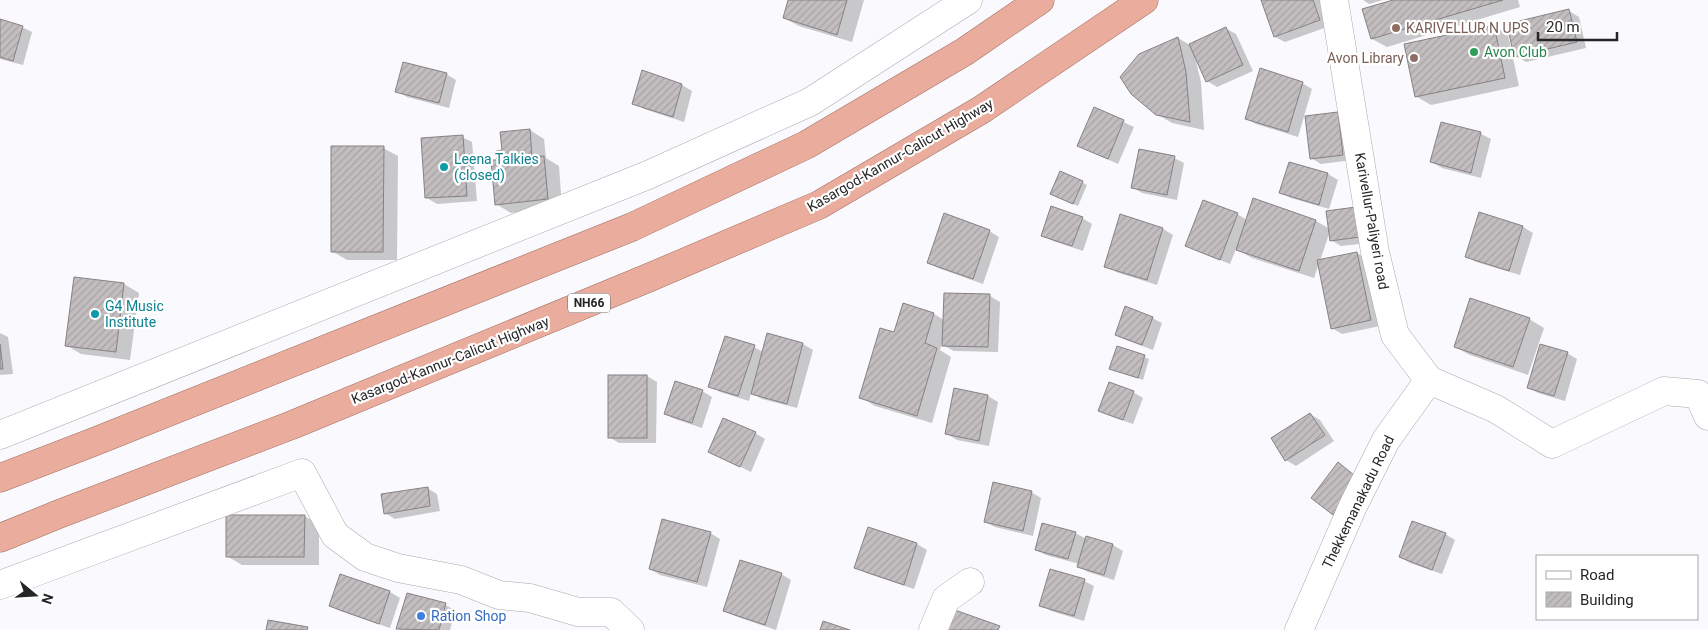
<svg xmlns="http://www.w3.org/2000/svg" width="1708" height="630" viewBox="0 0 1708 630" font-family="Roboto,sans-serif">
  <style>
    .shadow { fill: #0003 }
    .building { fill: url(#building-hatch); stroke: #868283 }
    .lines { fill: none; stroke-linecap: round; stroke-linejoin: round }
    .minor-casing { stroke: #aaa9ad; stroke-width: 29 }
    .tertiary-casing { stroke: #aaa9ad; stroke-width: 29 }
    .trunk-casing { stroke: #a27063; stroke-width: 29 }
    .minor { stroke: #fff; stroke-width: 28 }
    .tertiary { stroke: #fff; stroke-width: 28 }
    .trunk { stroke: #eaac9c; stroke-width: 28 }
    .education-dot { fill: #8d6e63; stroke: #fff; stroke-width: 2 }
    .leisure-dot { fill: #2e9e5b; stroke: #fff; stroke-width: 2 }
    .culture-dot { fill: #0f9aa8; stroke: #fff; stroke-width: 2 }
    .shop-dot { fill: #3f7fe0; stroke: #fff; stroke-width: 2 }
    .labels { text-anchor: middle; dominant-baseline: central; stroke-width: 4.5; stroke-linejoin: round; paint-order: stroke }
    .shield { fill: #fff; stroke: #676668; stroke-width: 1 }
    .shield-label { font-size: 12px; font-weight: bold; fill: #262527 }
    .education-label { font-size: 14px; fill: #785e54; stroke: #fff; text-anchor: start }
    .leisure-label { font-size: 14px; fill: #27864d; stroke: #fff; text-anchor: start }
    .street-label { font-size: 14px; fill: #262527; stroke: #fff }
    .culture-label { font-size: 14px; fill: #0d838f; stroke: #fff; text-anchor: start }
    .shop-label { font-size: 14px; fill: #366cbe; stroke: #fff; text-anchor: start }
  </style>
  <defs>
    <pattern id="building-hatch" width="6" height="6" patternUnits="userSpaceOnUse" patternTransform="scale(1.25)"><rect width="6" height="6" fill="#c2bebf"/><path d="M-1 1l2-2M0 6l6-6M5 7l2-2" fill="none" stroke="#a7a3a4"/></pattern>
  </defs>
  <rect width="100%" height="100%" fill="#faf9fd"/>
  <g class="shadow">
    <polygon points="790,0 864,0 852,42 799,26 784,18"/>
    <polygon points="1262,0 1320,0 1330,26 1285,42 1275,37"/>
    <polygon points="1363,0 1383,0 1369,4"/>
    <polygon points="1398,0 1518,0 1520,7 1387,47 1372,39"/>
    <polygon points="1569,11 1579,17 1586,48 1526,62 1516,56"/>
    <polygon points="0,20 22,27 32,32 23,65 0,59"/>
    <polygon points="1494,26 1508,35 1519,86 1431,105 1417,97"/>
    <polygon points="1225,28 1236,34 1253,71 1217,87 1207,81 1195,57 1201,82 1204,130 1172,123 1157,114 1178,38 1190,45"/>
    <polygon points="643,71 682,85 692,91 684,122 644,109 634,103"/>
    <polygon points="446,74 456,80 449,108 407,97 397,91"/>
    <polygon points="1302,83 1312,89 1298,137 1256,124 1246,118"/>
    <polygon points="1094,108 1134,127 1118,164 1089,151"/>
    <polygon points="1338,113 1348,119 1353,160 1321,164 1311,158 1306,117"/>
    <polygon points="1442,123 1481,134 1491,139 1481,178 1442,168 1432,162"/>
    <polygon points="530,130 544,139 546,158 559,166 562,207 511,213 496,204 498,161 503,151"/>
    <polygon points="462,137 472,142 477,201 437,204 427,198"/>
    <polygon points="383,148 398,156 397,260 347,260 332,251"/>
    <polygon points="1174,158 1184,163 1177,200 1142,193 1132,187"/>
    <polygon points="1289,163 1328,174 1338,180 1329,209 1291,198 1281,193"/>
    <polygon points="1082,182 1087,185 1078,206 1057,197"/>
    <polygon points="1254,200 1316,221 1330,229 1328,212 1369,243 1341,246 1331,240 1330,231 1320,261 1357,253 1367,259 1380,326 1342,334 1332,328 1319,263 1314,278 1252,258 1236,249 1230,264 1197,251 1187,245 1237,214 1247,220"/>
    <polygon points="1479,214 1523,227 1533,233 1520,275 1476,262 1466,256"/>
    <polygon points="1082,218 1092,224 1083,251 1053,241 1043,235"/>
    <polygon points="1163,229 1173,235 1157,285 1116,272 1106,266"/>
    <polygon points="989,231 999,237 983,284 938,268 928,262"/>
    <polygon points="75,278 124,284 139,293 130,360 81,354 66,345"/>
    <polygon points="990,296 1000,302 998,352 954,351 943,345 943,340 940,350 951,357 932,423 875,406 861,397 895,333 934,314 944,320"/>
    <polygon points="1152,318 1162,323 1153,350 1126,340 1116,334"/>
    <polygon points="1529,319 1544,328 1528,375 1470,355 1455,347"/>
    <polygon points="0,333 8,337 13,374 0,375"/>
    <polygon points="803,344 813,350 797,408 762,399 751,393 749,401 720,392 710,386 754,347 763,352"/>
    <polygon points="1118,348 1149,359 1143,380 1116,371"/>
    <polygon points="1567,353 1577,359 1565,401 1538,393 1528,387"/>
    <polygon points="647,376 657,382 656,443 619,443 609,437"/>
    <polygon points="702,391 712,397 702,428 675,419 665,414"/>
    <polygon points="1133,392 1143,398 1133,424 1110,416 1100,410"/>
    <polygon points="988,396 998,402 989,446 957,440 947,434"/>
    <polygon points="1310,414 1320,420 1334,441 1296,466 1286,460"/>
    <polygon points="755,433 765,439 751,472 709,452"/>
    <polygon points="427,488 437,494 440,511 395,519 385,513"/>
    <polygon points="1031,492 1041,498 1033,536 995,527 985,522"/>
    <polygon points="304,516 319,524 319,565 242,565 227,556"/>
    <polygon points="869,528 917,544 927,550 914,589 866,573 856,567"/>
    <polygon points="710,533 720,539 707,587 660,575 650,569"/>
    <polygon points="1075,533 1087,539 1087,538 1113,545 1123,551 1114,580 1088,572 1078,566 1079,564 1046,555 1036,550"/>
    <polygon points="1445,534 1455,540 1442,574 1410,563 1400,557"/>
    <polygon points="781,574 791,580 776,630 735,616 725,611"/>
    <polygon points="341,575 390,592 400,598 390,628 340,611 330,606"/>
    <polygon points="1084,581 1094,586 1084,621 1051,611 1041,605"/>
    <polygon points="445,605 455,610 450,630 400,630 398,628"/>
  </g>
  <g class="building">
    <polygon points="788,0 847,0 837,35 783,18"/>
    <polygon points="1261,0 1313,0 1320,20 1274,37"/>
    <polygon points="1393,0 1503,0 1371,39 1362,9"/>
    <polygon points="1569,9 1577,42 1514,57 1507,24"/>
    <polygon points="0,19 23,26 13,61 0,57"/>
    <polygon points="1494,25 1505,78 1415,97 1404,44"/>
    <polygon points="1226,27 1243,65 1206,82 1189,44"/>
    <polygon points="1178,37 1186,72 1190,122 1156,115 1131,94 1120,77 1139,54"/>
    <polygon points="403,62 447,73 439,103 395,92"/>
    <polygon points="1260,68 1303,82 1288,132 1245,119"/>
    <polygon points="642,70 682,84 673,117 632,104"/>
    <polygon points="1094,107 1124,120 1108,159 1077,146"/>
    <polygon points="1338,112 1343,155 1310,159 1305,116"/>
    <polygon points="1441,122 1481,132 1471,173 1430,162"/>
    <polygon points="530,129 532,157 544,156 548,199 495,205 491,160 497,160 496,151 502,150 500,132"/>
    <polygon points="463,135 467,196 425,198 421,138"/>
    <polygon points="331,146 384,146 383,252 331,252"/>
    <polygon points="1139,149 1175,156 1167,195 1131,188"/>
    <polygon points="1289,162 1328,173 1319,205 1279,193"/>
    <polygon points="1060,171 1083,181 1073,204 1050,194"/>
    <polygon points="1253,198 1316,220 1299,271 1236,250"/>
    <polygon points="1203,200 1238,213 1220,260 1185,246"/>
    <polygon points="1051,206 1083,217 1072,246 1041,236"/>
    <polygon points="1356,207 1360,237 1330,241 1326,211"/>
    <polygon points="1479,212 1523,226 1509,271 1465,257"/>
    <polygon points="944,213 990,230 973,279 927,263"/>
    <polygon points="1120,214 1163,228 1147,280 1104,267"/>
    <polygon points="1357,252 1371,320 1331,329 1317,260"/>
    <polygon points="74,277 124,283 116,352 65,346"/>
    <polygon points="944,293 990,294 988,347 942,346"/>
    <polygon points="1470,298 1530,318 1513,367 1454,347"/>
    <polygon points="903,303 934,313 925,343 937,348 917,416 859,398 880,328 894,332"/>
    <polygon points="1125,306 1153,317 1142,345 1115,335"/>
    <polygon points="767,333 803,343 787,404 751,394"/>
    <polygon points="725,336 755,345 738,396 708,387"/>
    <polygon points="0,344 3,369 0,369"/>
    <polygon points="1540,344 1568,352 1554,396 1527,388"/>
    <polygon points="1117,346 1145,355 1138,378 1109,369"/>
    <rect x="608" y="375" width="39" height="63"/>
    <polygon points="675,381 703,390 692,423 664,414"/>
    <polygon points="1109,382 1134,391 1123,420 1098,411"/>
    <polygon points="954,388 988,395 979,441 945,434"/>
    <polygon points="1310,413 1325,435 1285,461 1271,438"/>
    <polygon points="723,418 756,432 740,467 708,452"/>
    <polygon points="1338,462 1360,480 1333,515 1311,498"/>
    <polygon points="993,482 1032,491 1023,531 984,522"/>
    <polygon points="428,487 430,506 384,514 381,494"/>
    <polygon points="226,515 305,515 304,557 226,557"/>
    <polygon points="662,519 711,532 697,582 649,569"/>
    <polygon points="1412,521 1446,533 1432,570 1399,557"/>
    <polygon points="1042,523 1076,532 1068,559 1035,550"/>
    <polygon points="868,527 917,543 904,585 854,568"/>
    <polygon points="1086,536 1113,544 1104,575 1077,567"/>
    <polygon points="740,560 782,573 765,625 723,611"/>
    <polygon points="1050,569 1085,579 1074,616 1039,606"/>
    <polygon points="340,574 390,591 379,624 329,606"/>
    <polygon points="407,593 446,603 439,630 396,629"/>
    <polygon points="952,609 1000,626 998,630 945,630"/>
    <polygon points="268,620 308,627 307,630 266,630"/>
    <polygon points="823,621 850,630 820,630"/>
  </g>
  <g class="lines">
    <g class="minor-casing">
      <g id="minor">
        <polyline points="0,585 302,473 335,535 365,557 398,568 461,580 499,595 530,598 578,612 611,612 630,630"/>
        <polyline points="933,630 946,599 970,582"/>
        <polyline points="1299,630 1353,506 1386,440 1429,380"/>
      </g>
    </g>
    <g class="tertiary-casing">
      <g id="tertiary">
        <polyline points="1334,0 1375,252 1395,335 1429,380 1496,409 1552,444 1664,391 1698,394 1708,416"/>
        <polyline points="0,435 648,175 810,102 968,0"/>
      </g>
    </g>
    <g class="trunk-casing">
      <g id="trunk">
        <polyline points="0,478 91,443 632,227 806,145 964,52 1040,0"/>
        <polyline points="0,538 59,514 292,425 648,278 819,205 981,110 1144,0"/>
      </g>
    </g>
    <use href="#minor" class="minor"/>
    <use href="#tertiary" class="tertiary"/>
    <use href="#trunk" class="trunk"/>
  </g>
  <g class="education-dot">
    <circle cx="1396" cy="28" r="5"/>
    <circle cx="1414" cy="58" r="5"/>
  </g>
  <circle class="leisure-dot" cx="1474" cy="52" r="5"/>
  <g class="culture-dot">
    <circle cx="444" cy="167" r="5"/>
    <circle cx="95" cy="314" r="5"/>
  </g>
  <circle class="shop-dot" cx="421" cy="616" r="5"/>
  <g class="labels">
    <rect class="shield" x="568" y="293.5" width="42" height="19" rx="4"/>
    <g class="shield-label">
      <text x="589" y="303">NH66</text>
    </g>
    <g class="education-label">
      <text x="1406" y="28">KARIVELLUR N UPS</text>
      <text x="1404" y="58" text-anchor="end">Avon Library</text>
    </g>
    <g class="leisure-label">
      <text x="1484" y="52">Avon Club</text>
    </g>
    <g class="street-label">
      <text transform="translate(900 155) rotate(-30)">Kasargod-Kannur-Calicut Highway</text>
      <text transform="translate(1372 221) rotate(80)">Karivellur-Paliyeri road</text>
      <text transform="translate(450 360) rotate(-22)">Kasargod-Kannur-Calicut Highway</text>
      <text transform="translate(1358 502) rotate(-64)">Thekkemanakadu Road</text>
    </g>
    <g class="culture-label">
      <text x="454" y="159">Leena Talkies<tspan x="454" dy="16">(closed)</tspan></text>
      <text x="105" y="306">G4 Music<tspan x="105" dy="16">Institute</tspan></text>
    </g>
    <g class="shop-label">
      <text x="431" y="616">Ration Shop</text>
    </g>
  </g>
  <rect x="1536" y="555" width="162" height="65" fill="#ffffff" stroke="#a8a8a9"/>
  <rect x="1546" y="571" width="25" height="8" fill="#ffffff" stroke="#a8a8a9"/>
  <text x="1580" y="580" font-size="15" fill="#262527">Road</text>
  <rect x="1546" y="592" width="25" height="15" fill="url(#building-hatch)" stroke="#a8a8a9"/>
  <text x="1580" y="605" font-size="15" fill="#262527">Building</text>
  <g transform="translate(35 595) rotate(108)" stroke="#ffffff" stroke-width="4" paint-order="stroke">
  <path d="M0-4L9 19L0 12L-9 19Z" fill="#262527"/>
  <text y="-8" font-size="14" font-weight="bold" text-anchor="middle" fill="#262527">N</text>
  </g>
  <path d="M1538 32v8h79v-8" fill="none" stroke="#262527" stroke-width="2.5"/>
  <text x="1546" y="32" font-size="15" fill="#262527" stroke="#ffffff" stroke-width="4" paint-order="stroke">20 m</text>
</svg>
